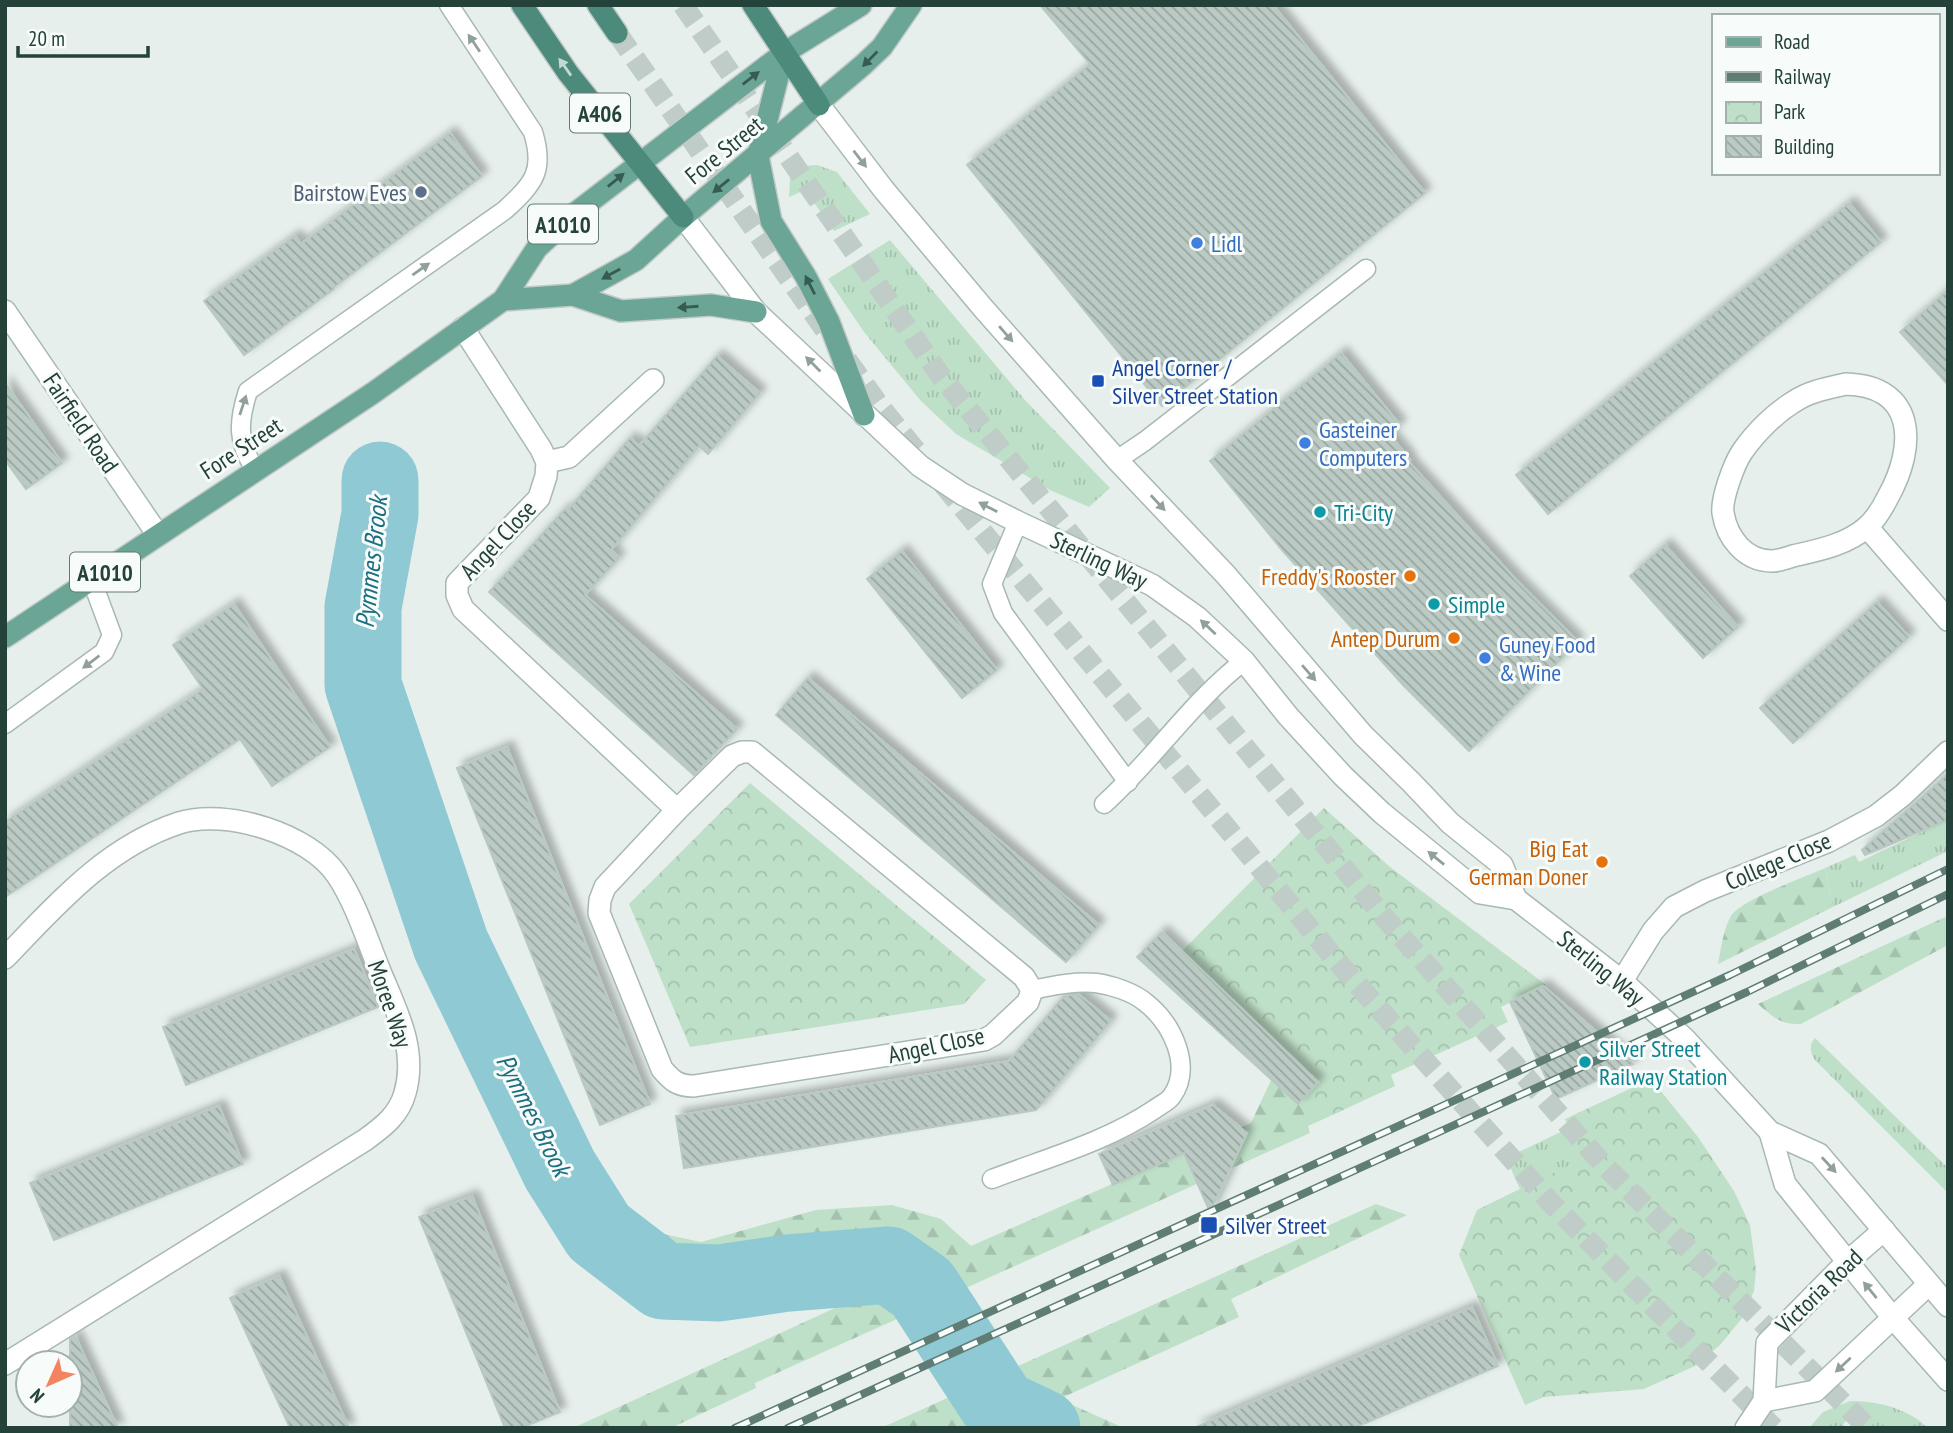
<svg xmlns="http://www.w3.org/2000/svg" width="1953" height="1433" viewBox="0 0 1953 1433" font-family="'PT Sans Narrow',sans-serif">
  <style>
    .grass { fill: url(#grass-tufts) }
    .forest { fill: url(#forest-firs) }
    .park { fill: url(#park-crowns) }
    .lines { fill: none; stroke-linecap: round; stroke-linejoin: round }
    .river { stroke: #8ec9d4; stroke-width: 77 }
    .building { fill: url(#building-back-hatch); stroke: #b8c9c2; stroke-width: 2; filter: url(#shadow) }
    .trunk-tunnel { stroke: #bfccc8; stroke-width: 21; stroke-dasharray: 21 10; stroke-linecap: butt }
    .service-casing { stroke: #a8b8b2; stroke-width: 21 }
    .minor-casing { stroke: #a8b8b2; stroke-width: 24 }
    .tertiary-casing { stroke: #a8b8b2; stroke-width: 24 }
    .primary-casing { stroke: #c2cac8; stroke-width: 24 }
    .trunk-casing { stroke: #c2cac8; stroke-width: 24 }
    .service { stroke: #fff; stroke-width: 18 }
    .minor { stroke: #fff; stroke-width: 21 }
    .tertiary { stroke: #fff; stroke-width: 21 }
    .primary { stroke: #6aa596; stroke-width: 21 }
    .trunk { stroke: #4c8a7c; stroke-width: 21 }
    .rail-casing { stroke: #5f7d75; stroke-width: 8 }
    .rail { stroke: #f7fbf9; stroke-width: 5; stroke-dasharray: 16; stroke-linecap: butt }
    .oneway { fill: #92a09c }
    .oneway2 { fill: #365b51 }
    .oneway3 { fill: #c4d9d4 }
    .service-dot { fill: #5c6f8a; stroke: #f7fbf9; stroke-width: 2.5 }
    .shop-dot { fill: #3f7fe0; stroke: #f7fbf9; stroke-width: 2.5 }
    .transit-dot { fill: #1a4fb4; stroke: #f7fbf9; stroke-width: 2.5 }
    .culture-dot { fill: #0f9aa8; stroke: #f7fbf9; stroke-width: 2.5 }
    .food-dot { fill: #e8710a; stroke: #f7fbf9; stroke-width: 2.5 }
    .labels { text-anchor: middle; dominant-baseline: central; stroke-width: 6; stroke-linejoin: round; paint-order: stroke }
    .shield { fill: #f7fbf9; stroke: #637a73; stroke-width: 2 }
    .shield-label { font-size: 23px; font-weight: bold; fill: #24423a }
    .street-label { font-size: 24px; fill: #24423a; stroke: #f7fbf9 }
    .service-label { font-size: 24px; fill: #4e5e75; stroke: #f7fbf9; text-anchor: end }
    .shop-label { font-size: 24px; fill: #366cbe; stroke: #f7fbf9; text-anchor: start }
    .transit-label { font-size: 24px; fill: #164399; stroke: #f7fbf9; text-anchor: start }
    .culture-label { font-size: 24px; fill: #0d838f; stroke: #f7fbf9; text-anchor: start }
    .food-label { font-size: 24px; fill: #c56008; stroke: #f7fbf9; text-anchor: end }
    .water-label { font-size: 26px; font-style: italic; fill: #1c6f80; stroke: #f7fbf9 }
  </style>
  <defs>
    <pattern id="grass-tufts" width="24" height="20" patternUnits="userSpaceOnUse" patternTransform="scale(1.75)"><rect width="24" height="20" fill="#bfe0c8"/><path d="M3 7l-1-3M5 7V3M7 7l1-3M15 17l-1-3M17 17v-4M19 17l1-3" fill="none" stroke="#a4c1ad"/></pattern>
    <pattern id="forest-firs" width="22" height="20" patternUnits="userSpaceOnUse" patternTransform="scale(1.75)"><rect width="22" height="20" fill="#bfe0c8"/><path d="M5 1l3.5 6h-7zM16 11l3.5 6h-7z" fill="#a4c1ad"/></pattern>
    <pattern id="park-crowns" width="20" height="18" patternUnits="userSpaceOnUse" patternTransform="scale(1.75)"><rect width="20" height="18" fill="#bfe0c8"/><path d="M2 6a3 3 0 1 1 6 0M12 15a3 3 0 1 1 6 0" fill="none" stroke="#a4c1ad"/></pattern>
    <pattern id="building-back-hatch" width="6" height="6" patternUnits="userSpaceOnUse" patternTransform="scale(1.75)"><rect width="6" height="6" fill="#bbcac4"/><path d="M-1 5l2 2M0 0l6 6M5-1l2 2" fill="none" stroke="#98a6a0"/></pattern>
    <filter id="shadow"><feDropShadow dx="6" dy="-6" stdDeviation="3.5" flood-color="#0004"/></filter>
  </defs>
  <rect width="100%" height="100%" fill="#e6efeb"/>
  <g class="grass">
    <polygon points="817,165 837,172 870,214 834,231 805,190 789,197 790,178 804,166"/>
    <polygon points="890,240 1025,400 1110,488 1089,507 1050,490 956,434 921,401 864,332 828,279"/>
    <polygon points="1948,820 1948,851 1833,907 1825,868 1855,855 1859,862"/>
    <path d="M1815,1038L1948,1168V1193L1814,1059C1810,1051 1809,1045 1815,1038Z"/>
    <polygon points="1569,1128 1584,1163 1477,1210 1520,1189 1506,1158"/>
    <path d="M1850,1401C1878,1401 1907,1408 1928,1428L1859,1427L1849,1418L1843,1424L1845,1428H1809L1823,1412Z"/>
  </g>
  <g class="forest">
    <polygon points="390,630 397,713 501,1004 596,1204 621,1225 701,1242 816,1210 892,1205 941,1219 971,1246 1251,1123 1285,1050 1182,951 1330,1073 1343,1110 1308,1126 1310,1133 755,1383 756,1388 671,1428 573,1428 861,1296 781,1292 697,1301 645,1294 584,1258 499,1124 389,870 364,767 346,634"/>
    <path d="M1825,868L1833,907L1718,964C1721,949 1723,930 1731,916C1741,900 1805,877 1825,868Z"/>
    <path d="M1945,917L1948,920V945L1801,1024C1781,1025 1773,1017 1758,1004Z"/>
    <polygon points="1376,1204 1407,1215 1231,1299 1239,1317 1059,1399 1124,1428 881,1428"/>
  </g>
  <g class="park">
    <polygon points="750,783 986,980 964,1004 690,1047 629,904"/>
    <polygon points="1324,808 1390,867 1546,985 1501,1007 1508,1022 1391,1075 1395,1086 1317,1122 1285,1050 1182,951"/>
    <polygon points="1651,1079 1698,1137 1734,1191 1750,1225 1756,1270 1754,1291 1743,1317 1721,1344 1697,1365 1644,1389 1544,1397 1525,1405 1459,1255 1477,1210 1582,1159 1565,1119"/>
  </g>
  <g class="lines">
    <polyline class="river" points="380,480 380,514 363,607 363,685 451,945 560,1170 599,1232 663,1281 719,1283 788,1273 889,1265 922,1288 1000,1408 1042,1428"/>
  </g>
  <g class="building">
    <polygon points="1040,5 1273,5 1425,193 1162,406 967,165 1090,64"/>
    <polygon points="450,133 482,176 333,288 334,289 244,355 204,301 295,236 301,244"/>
    <polygon points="1849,203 1881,242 1548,514 1516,475"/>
    <polygon points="1948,290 1948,385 1900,332"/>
    <polygon points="1341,353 1400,425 1389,434 1410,460 1408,461 1517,581 1578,642 1469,751 1404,686 1282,550 1210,461"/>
    <polygon points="717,356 760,393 708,454 699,446 611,550 619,558 585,595 737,729 694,775 489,592 565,509 567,511 630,438 639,446"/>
    <polygon points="5,383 62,463 26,489 5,460"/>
    <polygon points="1665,545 1738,627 1703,658 1630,576"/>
    <polygon points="902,551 997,670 962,698 867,579"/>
    <polygon points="1877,602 1909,637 1793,743 1760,708"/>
    <polygon points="234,604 330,747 272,786 240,739 5,897 5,822 203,689 173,645"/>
    <polygon points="808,678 1099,925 1066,962 776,715"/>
    <polygon points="507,747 650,1104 600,1125 457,768"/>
    <polygon points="1948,774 1948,820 1865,855 1862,850"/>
    <polygon points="1162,932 1318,1082 1298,1104 1137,957"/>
    <polygon points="354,949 378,1007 186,1085 163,1027"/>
    <polygon points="1543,986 1590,1026 1633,1064 1556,1099 1510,1002"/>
    <polygon points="1078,994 1111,1021 1036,1110 684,1168 676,1116 1009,1061 1064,996"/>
    <polygon points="1213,1105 1247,1133 1210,1212 1184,1153 1113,1185 1099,1154"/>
    <polygon points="219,1106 243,1164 54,1240 30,1183"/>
    <polygon points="472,1196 560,1412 521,1428 505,1428 419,1217"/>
    <polygon points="279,1276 349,1428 290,1428 230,1298"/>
    <polygon points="1472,1307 1498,1366 1354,1428 1194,1428"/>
    <polygon points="75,1336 118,1428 70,1428 70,1339"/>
  </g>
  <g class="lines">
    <g class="trunk-tunnel">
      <polyline points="683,5 940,375 1384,917 1602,1163 1868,1428"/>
      <polyline points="617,33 826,331"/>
      <polyline points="847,360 881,408 921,457"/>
      <polyline points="943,484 1335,959 1550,1202 1774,1428"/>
    </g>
    <g class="service-casing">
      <g id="service">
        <polyline points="1117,460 1145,441 1366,269"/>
        <path d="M255,469C237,442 238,422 248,391L505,210C534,183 545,171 533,132L449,5"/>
        <polyline points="1018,522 992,584 1003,613 1128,782"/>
        <polyline points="5,724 104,652 112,635 92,581"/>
        <path d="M1104,804C1154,759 1191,702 1244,661"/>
        <path d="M992,1179C1047,1158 1106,1142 1155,1109C1160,1105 1168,1102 1172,1096C1193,1066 1172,1023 1145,1002C1133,992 1111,985 1096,983C1074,981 1052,986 1032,990"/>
      </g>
    </g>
    <g class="minor-casing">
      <g id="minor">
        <polyline points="5,311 158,535"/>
        <polyline points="463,328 541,449 547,462 546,476 539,498 457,583 457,595 463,609 677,810"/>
        <path d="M1846,384C1917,386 1916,447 1888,497C1883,507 1876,519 1867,527C1846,545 1819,550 1793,556C1787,558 1779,561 1772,561C1745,561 1727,538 1723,513C1721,499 1734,464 1742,452C1755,433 1775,413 1795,401C1810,391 1829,388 1846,384Z"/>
        <polyline points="547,462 569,457 653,380"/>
        <polyline points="1867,527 1948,620"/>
        <path d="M742,752H752L1024,977L1032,990L1028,1002L993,1035L984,1040L694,1086C678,1086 672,1081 662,1069L599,913L600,900L605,887L677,810L732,756Z"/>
        <path d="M5,958C56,905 106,847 179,823C226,808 309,834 337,875C357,905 368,943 382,976C398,1014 417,1051 405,1093C399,1115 383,1127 365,1140L5,1364"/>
        <polyline points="1622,981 1653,931 1674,907 1705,891 1829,841 1876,816 1903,795 1948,752"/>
      </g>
    </g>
    <g class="tertiary-casing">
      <g id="tertiary">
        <polyline points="819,105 884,190 983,308 1117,460 1226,575 1363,735 1412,783 1450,823 1502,865 1516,899 1622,981 1686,1040 1770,1132 1819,1154 1948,1306"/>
        <polyline points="683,217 756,312 920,466 962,494 1018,522 1152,585 1197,617 1244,661 1288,716 1343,776 1382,813 1480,893 1516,899"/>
        <polyline points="1770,1132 1785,1184 1893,1318 1948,1380"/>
        <polyline points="1764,1401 1815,1391 1929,1284"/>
        <polyline points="1746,1428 1764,1401 1767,1343 1847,1262 1884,1230"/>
      </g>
    </g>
    <g class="primary-casing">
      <g id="primary">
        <polyline points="784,53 758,156 771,221 806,277 829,322 864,415"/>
        <polyline points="573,295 621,311 711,305 756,312"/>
        <polyline points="503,300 573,295 636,260 683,217 863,65 882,47 911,5"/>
        <polyline points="5,637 373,393 503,300 537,248 574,214 784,53 861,5"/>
      </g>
    </g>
    <g class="trunk-casing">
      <g id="trunk">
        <polyline points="522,5 568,73 683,217"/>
        <polyline points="598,5 617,33"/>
        <polyline points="753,5 819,105"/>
      </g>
    </g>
    <use href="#service" class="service"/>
    <use href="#minor" class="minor"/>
    <use href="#tertiary" class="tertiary"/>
    <use href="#primary" class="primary"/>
    <use href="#trunk" class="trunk"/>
    <g class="rail-casing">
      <g id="rail">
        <polyline points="735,1428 1730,975 1948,869"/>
        <polyline points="788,1428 1747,992 1948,894"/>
      </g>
    </g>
    <use href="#rail" class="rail"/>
  </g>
  <defs><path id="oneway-solid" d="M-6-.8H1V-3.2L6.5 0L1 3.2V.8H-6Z" transform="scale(1.75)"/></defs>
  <g class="oneway">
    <use href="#oneway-solid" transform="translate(474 43) rotate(-124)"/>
    <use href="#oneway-solid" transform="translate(860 159) rotate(52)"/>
    <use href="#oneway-solid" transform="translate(421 269) rotate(-35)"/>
    <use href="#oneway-solid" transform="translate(1006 334) rotate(49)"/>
    <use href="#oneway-solid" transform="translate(813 364) rotate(-135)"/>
    <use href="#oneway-solid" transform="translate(243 405) rotate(-72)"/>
    <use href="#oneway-solid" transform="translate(1158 503) rotate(47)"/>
    <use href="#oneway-solid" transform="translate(988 507) rotate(-153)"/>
    <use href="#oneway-solid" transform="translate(1208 627) rotate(-137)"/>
    <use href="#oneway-solid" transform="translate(91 662) rotate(143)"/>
    <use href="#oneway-solid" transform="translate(1309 673) rotate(49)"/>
    <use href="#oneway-solid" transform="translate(1436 858) rotate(-141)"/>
    <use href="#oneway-solid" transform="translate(1829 1165) rotate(47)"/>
    <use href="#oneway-solid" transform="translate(1870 1290) rotate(-129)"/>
    <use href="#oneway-solid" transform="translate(1843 1365) rotate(137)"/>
  </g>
  <g class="oneway2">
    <use href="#oneway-solid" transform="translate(870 59) rotate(135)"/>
    <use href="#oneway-solid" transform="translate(751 78) rotate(-38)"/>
    <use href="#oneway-solid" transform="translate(616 180) rotate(-39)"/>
    <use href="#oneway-solid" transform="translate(721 186) rotate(141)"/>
    <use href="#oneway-solid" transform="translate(611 274) rotate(151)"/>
    <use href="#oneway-solid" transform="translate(810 285) rotate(-117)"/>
    <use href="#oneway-solid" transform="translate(688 307) rotate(176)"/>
  </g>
  <use class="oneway3" href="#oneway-solid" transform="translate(565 67) rotate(-125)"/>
  <circle class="service-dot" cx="421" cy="192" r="7"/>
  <g class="shop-dot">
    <circle cx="1197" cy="243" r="7"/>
    <circle cx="1305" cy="443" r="7"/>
    <circle cx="1485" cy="658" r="7"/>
  </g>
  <g class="transit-dot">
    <rect x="1091" y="374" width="14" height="14" rx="3.5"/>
    <rect x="1200" y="1216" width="18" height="18" rx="3.5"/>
  </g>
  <g class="culture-dot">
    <circle cx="1320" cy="512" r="7"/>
    <circle cx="1434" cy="604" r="7"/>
    <circle cx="1585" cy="1062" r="7"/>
  </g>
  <g class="food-dot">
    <circle cx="1410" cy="576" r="7"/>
    <circle cx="1454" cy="638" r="7"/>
    <circle cx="1602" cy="862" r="7"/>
  </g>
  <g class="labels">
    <g class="shield">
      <rect x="570" y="93.5" width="60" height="39" rx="5"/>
      <rect x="528" y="204.5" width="70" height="39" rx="5"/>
      <rect x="70" y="552.5" width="70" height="39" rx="5"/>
    </g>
    <g class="shield-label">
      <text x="600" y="113">A406</text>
      <text x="563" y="224">A1010</text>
      <text x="105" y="572">A1010</text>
    </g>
    <g class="street-label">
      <text transform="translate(724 150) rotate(-39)">Fore Street</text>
      <text transform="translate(81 423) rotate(56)">Fairfield Road</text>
      <text transform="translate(241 448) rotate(-33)">Fore Street</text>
      <text transform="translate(498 540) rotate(-47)">Angel Close</text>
      <text transform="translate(1099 560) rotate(25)">Sterling Way</text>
      <text transform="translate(1778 861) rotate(-23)">College Close</text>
      <text transform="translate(1601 968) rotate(39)">Sterling Way</text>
      <text transform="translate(390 1004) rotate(71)">Moree Way</text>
      <text transform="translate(936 1045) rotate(-12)">Angel Close</text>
      <text transform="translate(1819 1291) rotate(-44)">Victoria Road</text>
    </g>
    <g class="service-label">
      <text x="407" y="192">Bairstow Eves</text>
    </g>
    <g class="shop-label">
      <text x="1211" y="243">Lidl</text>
      <text x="1319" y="429">Gasteiner<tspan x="1319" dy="28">Computers</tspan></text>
      <text x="1499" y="644">Guney Food<tspan x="1499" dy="28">&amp; Wine</tspan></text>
    </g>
    <g class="transit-label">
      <text x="1112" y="367">Angel Corner /<tspan x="1112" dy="28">Silver Street Station</tspan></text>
      <text x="1225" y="1225">Silver Street</text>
    </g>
    <g class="culture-label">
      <text x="1334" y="512">Tri-City</text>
      <text x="1448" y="604">Simple</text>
      <text x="1599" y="1048">Silver Street<tspan x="1599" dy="28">Railway Station</tspan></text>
    </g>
    <g class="food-label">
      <text x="1396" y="576">Freddy's Rooster</text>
      <text x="1440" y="638">Antep Durum</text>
      <text x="1588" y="848">Big Eat<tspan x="1588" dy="28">German Doner</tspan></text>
    </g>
    <g class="water-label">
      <text transform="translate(371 562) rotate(-84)">Pymmes Brook</text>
      <text transform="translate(534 1115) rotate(63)">Pymmes Brook</text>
    </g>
  </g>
  <rect width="1953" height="1433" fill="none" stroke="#24423a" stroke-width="14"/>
  <rect x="1712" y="14" width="228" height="161" fill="#f7fbf9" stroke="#a3b1ad" stroke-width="2"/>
  <rect x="1726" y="37" width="35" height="10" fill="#6aa596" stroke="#a3b1ad" stroke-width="2"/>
  <text x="1774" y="49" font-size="21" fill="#24423a">Road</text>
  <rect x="1726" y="72" width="35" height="10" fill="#5f7d75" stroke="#a3b1ad" stroke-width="2"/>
  <text x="1774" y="84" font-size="21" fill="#24423a">Railway</text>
  <rect x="1726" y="102" width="35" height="21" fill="url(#park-crowns)" stroke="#a3b1ad" stroke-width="2"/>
  <text x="1774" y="119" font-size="21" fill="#24423a">Park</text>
  <rect x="1726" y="136" width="35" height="21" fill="url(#building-back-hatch)" stroke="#a3b1ad" stroke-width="2"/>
  <text x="1774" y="154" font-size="21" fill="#24423a">Building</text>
  <g transform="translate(49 1384) rotate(225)"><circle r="33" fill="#f7fbf9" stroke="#a3b1ad" stroke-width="2"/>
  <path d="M0-5L12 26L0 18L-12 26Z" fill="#f4845f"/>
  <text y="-10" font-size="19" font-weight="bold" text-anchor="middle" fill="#24423a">N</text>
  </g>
  <path d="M18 46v10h130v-10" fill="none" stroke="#24423a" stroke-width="3.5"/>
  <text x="28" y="46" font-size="21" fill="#24423a" stroke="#f7fbf9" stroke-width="5" paint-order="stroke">20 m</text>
</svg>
